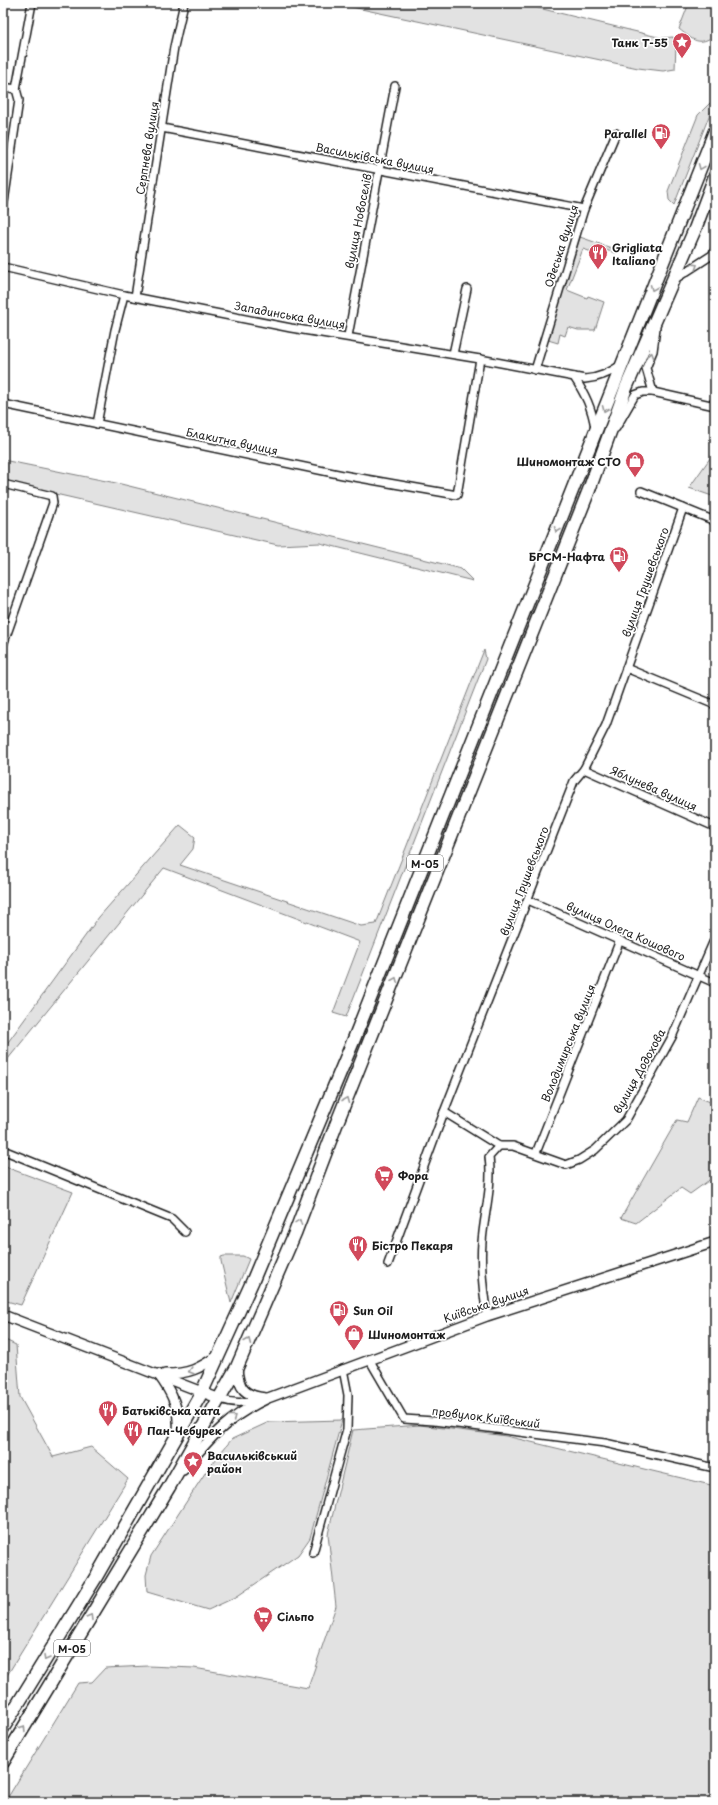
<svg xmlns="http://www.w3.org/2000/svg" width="718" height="1805" viewBox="0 0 718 1805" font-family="'Playpen Sans',sans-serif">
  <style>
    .green { fill: #e2e2e2; stroke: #7f7f7f }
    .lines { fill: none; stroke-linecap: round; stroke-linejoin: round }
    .minor-casing { stroke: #1c1c1c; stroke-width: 10 }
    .tertiary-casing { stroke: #1c1c1c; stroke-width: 12 }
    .trunk-casing { stroke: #1c1c1c; stroke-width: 15 }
    .minor { stroke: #fff; stroke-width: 7 }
    .tertiary { stroke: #fff; stroke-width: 9 }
    .trunk { stroke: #fff; stroke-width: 12 }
    .oneway { stroke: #999 }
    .labels { text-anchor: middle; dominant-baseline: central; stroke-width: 3.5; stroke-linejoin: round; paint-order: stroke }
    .shield { fill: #fff; stroke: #606060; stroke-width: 1 }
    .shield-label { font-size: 10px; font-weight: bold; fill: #1c1c1c }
    .poi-label { font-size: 11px; font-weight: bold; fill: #1c1c1c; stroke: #fff; text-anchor: start }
    .street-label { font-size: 11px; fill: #1c1c1c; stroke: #fff }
  </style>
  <rect width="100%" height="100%" fill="#fff"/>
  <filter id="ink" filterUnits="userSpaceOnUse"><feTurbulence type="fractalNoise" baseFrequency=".025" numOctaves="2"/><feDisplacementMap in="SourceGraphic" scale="8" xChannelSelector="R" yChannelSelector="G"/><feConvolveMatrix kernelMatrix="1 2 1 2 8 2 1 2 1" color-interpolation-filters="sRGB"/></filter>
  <g filter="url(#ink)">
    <g class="green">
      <polygon points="333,3 518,3 662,38 673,37 676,44 675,69 663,71 638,68"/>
      <path d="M689,3H715V35C699,47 693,40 679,29Z"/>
      <polygon points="710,103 713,106 674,205 669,200 668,191 698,115"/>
      <polygon points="580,237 617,250 616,253 594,247 592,252 583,249 567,290 587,298 588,296 604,302 595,330 578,330 568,327 565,336 560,334 558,343 548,340"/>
      <polygon points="715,451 715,497 689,488"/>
      <polygon points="3,460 121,484 443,564 461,569 473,581 320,543 278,545 3,482"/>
      <polygon points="484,650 486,659 346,1017 333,1013 360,942 164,868 3,1065 3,1049 99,917 180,825 195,837 193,849 180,865 361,926 376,924"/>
      <polygon points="698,1097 715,1104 715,1176 690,1194 681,1188 636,1223 621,1218 677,1120 687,1122"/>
      <polygon points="3,1166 73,1192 21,1305 3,1300"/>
      <polygon points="224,1256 243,1256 249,1259 231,1303 221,1261 221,1257"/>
      <polygon points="3,1339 16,1345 20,1397 53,1457 91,1447 128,1479 3,1682"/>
      <polygon points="342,1420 310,1538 298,1555 236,1597 208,1610 147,1592 146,1575 151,1556 211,1464 232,1439 269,1422"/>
      <polygon points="420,1425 506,1436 715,1486 715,1802 5,1802 78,1683 92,1682 105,1668 148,1666 194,1668 308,1688 336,1606 328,1534 353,1430"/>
    </g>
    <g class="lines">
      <g class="minor-casing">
        <g id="minor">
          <polyline points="3,87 16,89"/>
          <polyline points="162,128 584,209"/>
          <polyline points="3,209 19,100 16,89 32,3"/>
          <path d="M3,267L124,295L291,328L480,359L585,379C599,378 609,373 621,365"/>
          <polyline points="675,279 712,255 715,250"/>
          <polyline points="135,297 174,47 184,3"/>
          <polyline points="348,336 395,86"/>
          <polyline points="453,354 467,289"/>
          <polyline points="535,370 584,209 616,133"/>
          <path d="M574,377C585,394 592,408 595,428"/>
          <polyline points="653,392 646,368 653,351 656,328"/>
          <polyline points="3,404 343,475 457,495 480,359"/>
          <polyline points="97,424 115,330 124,295"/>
          <polyline points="616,428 635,395 643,392 653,392 715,406"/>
          <polyline points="3,484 52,496 53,503 3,645"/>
          <polyline points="641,491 715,521"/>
          <polyline points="626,668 715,705"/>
          <polyline points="584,769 715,827"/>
          <polyline points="528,900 715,983"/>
          <polyline points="444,1112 499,1146"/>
          <polyline points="3,1150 172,1219 185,1232"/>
          <polyline points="536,1153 620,940"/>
          <polyline points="388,1264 444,1112 574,781 584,769 606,725 683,508"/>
          <path d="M487,1316C483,1291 480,1267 482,1242C484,1214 493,1186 489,1157L499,1146H513L566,1165L579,1160L595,1150L626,1120L672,1037L715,938"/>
          <polyline points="369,1359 404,1419 434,1421 605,1443 715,1468"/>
          <path d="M220,1399C234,1404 245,1403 260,1399"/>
          <polyline points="313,1553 347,1429 348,1395 343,1369"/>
        </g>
      </g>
      <g class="tertiary-casing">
        <g id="tertiary">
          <polyline points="3,1315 220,1399"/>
          <path d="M237,1367C238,1389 245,1396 266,1398"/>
          <path d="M158,1374C172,1393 180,1408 178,1433"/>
          <path d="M165,1374C189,1374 199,1369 219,1355"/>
          <path d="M183,1470C211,1437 227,1417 268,1398L487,1316L715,1242"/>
        </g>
      </g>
      <g class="trunk-casing">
        <g id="trunk">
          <polyline points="3,1728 96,1577 202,1392 253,1280 354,1039 715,131"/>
          <polyline points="3,1762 169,1487 237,1367 295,1233 336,1125 589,490 626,388 695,229 715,176"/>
        </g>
      </g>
      <use href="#minor" class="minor"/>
      <use href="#tertiary" class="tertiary"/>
      <use href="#trunk" class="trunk"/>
    </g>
    <defs><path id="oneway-chevron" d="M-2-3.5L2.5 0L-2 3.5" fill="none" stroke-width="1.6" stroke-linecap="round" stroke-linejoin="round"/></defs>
    <g class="oneway">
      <use href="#oneway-chevron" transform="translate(701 167) rotate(112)"/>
      <use href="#oneway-chevron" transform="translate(695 266) rotate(-32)"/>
      <use href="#oneway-chevron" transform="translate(653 288) rotate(112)"/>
      <use href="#oneway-chevron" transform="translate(651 355) rotate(-73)"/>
      <use href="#oneway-chevron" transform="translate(605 409) rotate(112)"/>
      <use href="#oneway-chevron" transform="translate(557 530) rotate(112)"/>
      <use href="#oneway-chevron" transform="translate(395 980) rotate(-68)"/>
      <use href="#oneway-chevron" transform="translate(346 1100) rotate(-68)"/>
      <use href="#oneway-chevron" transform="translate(299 1222) rotate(-69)"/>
      <use href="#oneway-chevron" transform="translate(248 1341) rotate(-67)"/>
      <use href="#oneway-chevron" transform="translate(191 1371) rotate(163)"/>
      <use href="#oneway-chevron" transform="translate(233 1417) rotate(-38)"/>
      <use href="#oneway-chevron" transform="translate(90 1617) rotate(-59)"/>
      <use href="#oneway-chevron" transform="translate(46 1658) rotate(121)"/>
      <use href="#oneway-chevron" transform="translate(23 1728) rotate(-58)"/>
    </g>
  </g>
  <defs>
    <g id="sight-pin" transform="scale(1)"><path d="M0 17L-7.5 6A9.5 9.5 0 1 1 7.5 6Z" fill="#d1495b" stroke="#fff"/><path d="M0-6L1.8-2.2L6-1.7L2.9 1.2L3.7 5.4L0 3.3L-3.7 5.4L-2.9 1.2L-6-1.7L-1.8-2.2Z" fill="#fff"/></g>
    <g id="fuel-pin" transform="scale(1)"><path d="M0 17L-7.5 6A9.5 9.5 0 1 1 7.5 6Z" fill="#d1495b" stroke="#fff"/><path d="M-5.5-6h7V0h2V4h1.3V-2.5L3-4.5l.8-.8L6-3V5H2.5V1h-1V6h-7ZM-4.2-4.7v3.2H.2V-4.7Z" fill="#fff"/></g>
    <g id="restaurant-pin" transform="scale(1)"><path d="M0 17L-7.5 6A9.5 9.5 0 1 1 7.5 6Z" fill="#d1495b" stroke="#fff"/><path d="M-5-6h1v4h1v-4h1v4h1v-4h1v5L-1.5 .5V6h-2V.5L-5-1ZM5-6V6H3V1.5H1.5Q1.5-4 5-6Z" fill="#fff"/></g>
    <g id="shop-pin" transform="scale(1)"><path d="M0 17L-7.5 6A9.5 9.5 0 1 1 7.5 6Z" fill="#d1495b" stroke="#fff"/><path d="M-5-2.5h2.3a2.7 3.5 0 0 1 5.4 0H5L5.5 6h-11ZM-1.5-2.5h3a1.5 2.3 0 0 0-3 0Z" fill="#fff"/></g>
    <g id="supermarket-pin" transform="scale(1)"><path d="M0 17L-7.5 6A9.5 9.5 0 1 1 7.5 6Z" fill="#d1495b" stroke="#fff"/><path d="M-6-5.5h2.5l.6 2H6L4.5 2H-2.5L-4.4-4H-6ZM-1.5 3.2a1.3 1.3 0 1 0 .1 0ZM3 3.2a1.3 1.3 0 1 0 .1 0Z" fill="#fff"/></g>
  </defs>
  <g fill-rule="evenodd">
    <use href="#sight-pin" x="682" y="42"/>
    <use href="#fuel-pin" x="661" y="133"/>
    <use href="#restaurant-pin" x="598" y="253"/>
    <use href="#shop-pin" x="635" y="461"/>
    <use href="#fuel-pin" x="619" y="556"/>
    <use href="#supermarket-pin" x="384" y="1175"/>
    <use href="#restaurant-pin" x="358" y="1245"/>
    <use href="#fuel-pin" x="339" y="1310"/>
    <use href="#shop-pin" x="354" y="1334"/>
    <use href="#restaurant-pin" x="108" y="1410"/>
    <use href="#restaurant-pin" x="133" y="1430"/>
    <use href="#sight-pin" x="193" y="1461"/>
    <use href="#supermarket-pin" x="263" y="1616"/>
  </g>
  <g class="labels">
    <g class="shield">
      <rect x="407" y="855" width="36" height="16" rx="3"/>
      <rect x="54" y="1640" width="36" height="16" rx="3"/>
    </g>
    <g class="shield-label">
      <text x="425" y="863">М-05</text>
      <text x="72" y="1648">М-05</text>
    </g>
    <g class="poi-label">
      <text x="668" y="42" text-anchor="end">Танк Т-55</text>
      <text x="647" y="133" text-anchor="end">Parallel</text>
      <text x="612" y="247">Grigliata<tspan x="612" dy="13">Italiano</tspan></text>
      <text x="621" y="461" text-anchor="end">Шиномонтаж СТО</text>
      <text x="605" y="556" text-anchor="end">БРСМ-Нафта</text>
      <text x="398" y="1175">Фора</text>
      <text x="372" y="1245">Бістро Пекаря</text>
      <text x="353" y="1310">Sun Oil</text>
      <text x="368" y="1334">Шиномонтаж</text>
      <text x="122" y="1410">Батьківська хата</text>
      <text x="147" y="1430">Пан-Чебурек</text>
      <text x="207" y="1455">Васильківський<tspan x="207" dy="13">район</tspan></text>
      <text x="277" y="1616">Сільпо</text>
    </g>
    <g class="street-label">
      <text transform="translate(147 148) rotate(-81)">Серпнева вулиця</text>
      <text transform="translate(375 158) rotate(11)">Васильківська вулиця</text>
      <text transform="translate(358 221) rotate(-79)">вулиця Новоселів</text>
      <text transform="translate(561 246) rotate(-72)">Одеська вулиця</text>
      <text transform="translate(290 315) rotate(10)">Западинська вулиця</text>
      <text transform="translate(232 441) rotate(12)">Блакитна вулиця</text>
      <text transform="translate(645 582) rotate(-70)">вулиця Грушевського</text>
      <text transform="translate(654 788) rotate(24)">Яблунева вулиця</text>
      <text transform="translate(524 881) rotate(-69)">вулиця Грушевського</text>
      <text transform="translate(626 931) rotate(24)">вулиця Олега Кошового</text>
      <text transform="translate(568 1043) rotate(-68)">Володимирська вулиця</text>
      <text transform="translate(639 1071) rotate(-61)">вулиця Додохова</text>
      <text transform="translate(486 1304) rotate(-19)">Київська вулиця</text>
      <text transform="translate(486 1417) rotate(7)">провулок Київський</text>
    </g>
  </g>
  <rect width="718" height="1805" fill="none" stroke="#fff" stroke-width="16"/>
  <rect x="8" y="8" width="702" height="1789" fill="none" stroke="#1c1c1c" stroke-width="1.5" filter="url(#ink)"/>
</svg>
